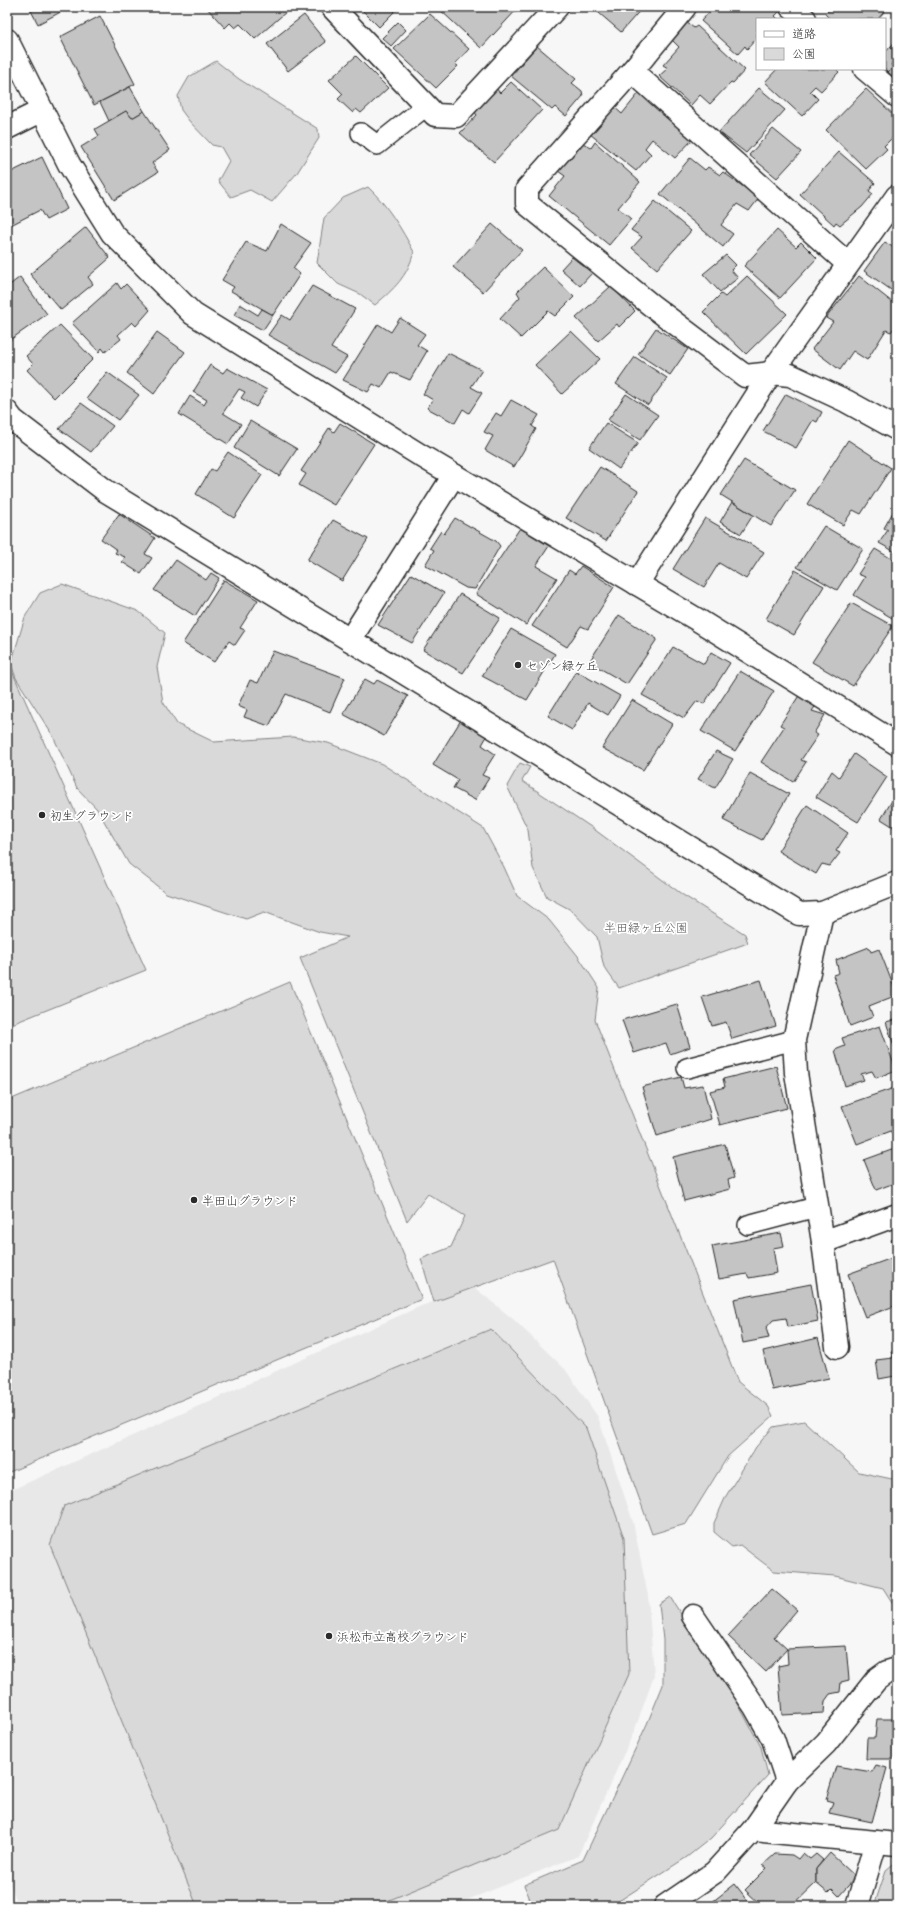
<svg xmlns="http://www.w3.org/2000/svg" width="904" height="1913" viewBox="0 0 904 1913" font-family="'Patrick Hand','Klee One',sans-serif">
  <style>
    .built { fill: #e8e8e8 }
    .green { fill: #d9d9d9; stroke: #828282 }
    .building { fill: #c4c4c4; stroke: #2b2b2b }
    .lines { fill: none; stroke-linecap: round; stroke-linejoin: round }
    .service-casing { stroke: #2b2b2b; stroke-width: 22 }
    .minor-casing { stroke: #2b2b2b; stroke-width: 25 }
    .service { stroke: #fff; stroke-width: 19 }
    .minor { stroke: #fff; stroke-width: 22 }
    .poi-dot { fill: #2b2b2b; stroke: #fff; stroke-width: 1.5 }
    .labels { text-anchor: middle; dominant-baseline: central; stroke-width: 3.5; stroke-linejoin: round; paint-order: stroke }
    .poi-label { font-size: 12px; fill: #2b2b2b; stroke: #fff; text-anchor: start }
    .park-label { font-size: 12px; fill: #565656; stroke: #fff }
  </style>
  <rect width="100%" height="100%" fill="#f7f7f7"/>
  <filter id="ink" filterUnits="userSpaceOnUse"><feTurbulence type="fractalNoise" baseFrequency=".025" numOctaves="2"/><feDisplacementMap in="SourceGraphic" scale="8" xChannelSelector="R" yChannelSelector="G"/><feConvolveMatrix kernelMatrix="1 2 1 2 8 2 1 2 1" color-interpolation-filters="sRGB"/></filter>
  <g filter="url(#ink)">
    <polygon class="built" points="475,1288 513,1319 565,1369 598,1417 633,1522 648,1596 654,1676 635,1729 578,1856 452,1906 19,1906 7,1878 7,1492 421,1306"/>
    <g class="green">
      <polygon points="216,61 239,79 318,129 319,138 297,173 272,202 250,190 231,197 218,181 229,161 221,147 212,145 190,122 181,110 178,96 189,77"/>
      <path d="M368,187C388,206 401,228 414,252C407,277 395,288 375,305L360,294L338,284L317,263L324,218L343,198Z"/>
      <polygon points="62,584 138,611 165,633 157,667 163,702 177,724 214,742 293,737 328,743 382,764 483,828 504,867 517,896 549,920 578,956 599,988 595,1020 738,1382 768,1406 773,1416 728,1456 686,1524 652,1534 553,1259 434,1302 421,1259 451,1247 465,1216 428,1194 407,1221 300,958 348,937 320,932 264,912 246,919 166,893 129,864 97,809 77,788 53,736 16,678 11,664 25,617 40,593"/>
      <polygon points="7,660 146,970 7,1026"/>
      <polygon points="520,763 530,767 522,781 591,827 683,895 745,934 748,943 619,988 604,967 597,937 571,910 547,897 533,868 528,830 507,786"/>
      <polygon points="290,982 422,1299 7,1473 7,1101"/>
      <polygon points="491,1329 586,1428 624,1538 629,1674 559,1830 375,1906 197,1906 50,1545 64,1506"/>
      <polygon points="804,1421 859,1472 892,1479 897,1476 897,1610 883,1588 835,1576 774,1571 740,1545 732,1547 714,1532 714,1523 726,1496 756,1447 773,1427"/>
      <polygon points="670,1597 736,1700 761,1747 768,1775 711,1838 687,1857 611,1906 533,1906 524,1885 583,1860 647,1724 663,1685 663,1640 659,1604"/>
      <polygon points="897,1861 897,1906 874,1906 886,1870"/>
    </g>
    <g class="building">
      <polygon points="29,7 70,7 38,24"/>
      <polygon points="206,7 281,7 286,12 255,39 240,24 235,28 230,23 225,28"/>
      <polygon points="359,7 395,7 397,9 379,27"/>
      <polygon points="437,7 519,7 481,48"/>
      <polygon points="592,7 643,7 621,32"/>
      <polygon points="714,7 776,7 780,11 775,16 778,19 757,19 757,38 747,49 745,46 738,54 701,21"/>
      <polygon points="832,7 888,7 878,19 830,19 825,14"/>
      <polygon points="430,14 469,49 455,64 458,66 436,88 394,49"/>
      <polygon points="304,15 326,42 288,71 267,44"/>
      <polygon points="100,16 135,84 94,105 60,37"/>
      <polygon points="398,22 406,30 391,46 382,38"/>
      <polygon points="686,22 694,28 697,26 745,70 733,83 731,82 710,104 700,95 691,105 659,76 668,68 663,65 679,47 671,39"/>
      <polygon points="897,40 897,53 890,47"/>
      <polygon points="537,46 576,79 572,83 582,91 583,96 566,116 555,107 552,110 511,76"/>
      <polygon points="890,47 897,53 897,58 891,65 894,67 888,72 885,69 885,53"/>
      <polygon points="356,56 388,88 361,113 356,109 353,113 338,99 343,94 329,80"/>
      <polygon points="897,58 897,80 888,72 894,67 891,65"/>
      <polygon points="777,69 836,69 839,72 821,91 815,86 810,91 818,99 802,116 765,82"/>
      <polygon points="511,82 542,110 494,162 460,133 477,115 474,111 496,88 500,93"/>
      <polygon points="130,87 144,111 132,118 126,111 109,121 100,102"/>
      <polygon points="759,88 785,110 746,153 719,132"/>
      <polygon points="866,89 897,118 897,128 893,133 895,135 884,146 887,149 866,169 826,130"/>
      <polygon points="639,93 693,139 675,158 652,139 645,148 651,154 636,171 590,134 613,106 622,114"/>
      <polygon points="126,111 132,118 144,111 170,150 152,163 158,172 114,200 81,147 99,136 95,129"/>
      <polygon points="773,129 801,152 777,178 749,155"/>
      <polygon points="595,142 640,182 618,208 631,219 609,245 549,196 565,176 558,171 583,143 591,148"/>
      <polygon points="839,152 875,183 869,191 873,194 862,207 840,225 836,222 834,225 800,194"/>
      <polygon points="42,157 67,209 46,220 40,210 7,227 7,174"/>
      <polygon points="690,158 705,170 708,167 720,175 723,172 759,198 749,211 737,204 721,225 733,234 723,247 660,194"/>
      <polygon points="655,201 691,231 657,269 632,248 642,237 631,230"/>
      <polygon points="281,224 311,243 293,268 300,274 273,315 231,291 234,287 222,280 246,242 267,251"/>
      <polygon points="492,224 522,250 483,292 453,267"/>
      <polygon points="86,227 110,258 88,277 93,284 61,310 30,274"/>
      <polygon points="777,230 796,247 801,242 817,258 780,298 744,266"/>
      <polygon points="885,242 897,250 897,294 864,271"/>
      <polygon points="726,255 736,265 731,270 738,278 720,292 703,274"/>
      <polygon points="572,257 592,273 580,286 561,269"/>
      <polygon points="543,267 574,297 555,316 548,311 521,338 500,319 520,297 517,292"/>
      <polygon points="747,276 787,314 746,354 703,312 721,294 725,297"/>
      <polygon points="859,276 897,306 897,324 891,332 886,330 867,360 853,351 840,370 812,349 833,322 826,318"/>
      <polygon points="20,277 47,314 7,342 7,287"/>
      <polygon points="117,283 121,289 126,284 150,310 136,326 132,322 118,335 121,339 105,352 102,348 99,352 72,323"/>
      <polygon points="312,286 355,309 331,348 347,357 335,373 268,335 282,315 290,320"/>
      <polygon points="611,286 635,311 619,327 617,324 598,341 576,318"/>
      <polygon points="240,304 258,315 262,309 273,315 263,330 234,315"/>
      <polygon points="400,318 425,334 417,345 427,351 410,380 391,372 381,388 373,384 368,392 343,380 378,324 391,332"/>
      <polygon points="60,325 93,359 54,398 27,370 33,364 26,356"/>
      <polygon points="656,328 688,349 670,375 638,354"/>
      <polygon points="571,331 600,359 562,394 535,365"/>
      <polygon points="157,332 185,352 154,394 127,373"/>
      <polygon points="448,353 482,370 471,387 482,393 469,413 463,409 455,423 427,408 433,400 423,394"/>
      <polygon points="635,357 667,378 648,405 616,384"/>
      <polygon points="210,365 223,373 227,368 267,390 256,407 241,398 245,392 239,389 223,413 241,424 228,444 179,414 190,396 204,405 207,400 193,392"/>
      <polygon points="107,372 139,395 118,420 87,398"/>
      <polygon points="626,394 658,415 640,440 608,420"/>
      <polygon points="786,394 822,412 817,422 813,420 796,448 763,431"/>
      <polygon points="511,400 539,415 532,426 536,429 514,467 485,450 493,436 484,432 496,413 501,416"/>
      <polygon points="81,403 113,426 91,452 59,429"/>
      <polygon points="250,421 297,449 279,476 234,448"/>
      <polygon points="340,423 374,444 334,505 299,485 306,474 301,471 329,428 334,432"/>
      <polygon points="606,423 638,443 619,469 589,448"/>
      <polygon points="848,440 891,468 861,514 853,510 843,525 807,504"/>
      <polygon points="228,452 262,475 234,518 196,494 211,469 215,471"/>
      <polygon points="744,460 795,490 771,526 721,495"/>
      <polygon points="600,467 638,491 606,541 566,518"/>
      <polygon points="732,502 753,515 741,534 720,522"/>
      <polygon points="893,512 897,514 897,553 879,543 888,530 884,528"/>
      <polygon points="119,514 155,538 145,554 152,558 141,574 122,562 125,557 115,553 117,550 101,539"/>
      <polygon points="455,518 496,541 500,546 475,589 466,588 425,565 434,550 430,548 441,531 444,534"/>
      <polygon points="705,518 764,552 746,579 719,563 704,587 673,569"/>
      <polygon points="333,520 368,539 342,581 307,560"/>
      <polygon points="824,526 863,549 837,590 797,567"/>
      <polygon points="520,528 549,546 536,566 557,578 526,625 476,594"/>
      <polygon points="875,549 897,562 897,621 854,595 865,577 858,574"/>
      <polygon points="176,560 206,580 211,573 219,578 195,616 154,590"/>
      <polygon points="581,566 614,587 588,629 581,626 567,647 532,626 569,570 575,574"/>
      <polygon points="795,570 824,586 794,635 766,619"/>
      <polygon points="411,574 444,593 412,643 378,625"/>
      <polygon points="224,580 258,600 240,628 245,630 235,645 229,641 214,662 183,643"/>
      <polygon points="460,594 500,618 463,673 423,650"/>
      <polygon points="851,603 893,626 853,686 812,662"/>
      <polygon points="619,615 657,639 627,684 589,662"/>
      <polygon points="511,629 555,654 527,700 482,676"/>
      <polygon points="673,647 704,664 711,652 730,663 704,704 697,701 684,718 642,695"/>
      <polygon points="273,651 345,678 330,712 286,694 269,726 244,717 247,710 238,706 250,680 258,683"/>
      <polygon points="576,671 620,696 608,715 588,703 572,730 548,716"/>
      <polygon points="740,671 774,691 735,751 701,731"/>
      <polygon points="365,679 374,684 377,680 408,696 384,736 343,714"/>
      <polygon points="800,694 817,704 812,711 825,715 814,733 818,735 801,760 806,762 793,782 761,762 784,727 780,725"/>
      <polygon points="632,700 672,724 643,770 602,748"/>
      <polygon points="461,720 487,736 482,745 495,754 482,775 489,778 475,800 453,788 458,780 433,765"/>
      <polygon points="716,751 733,759 715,788 698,779"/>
      <polygon points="854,754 887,777 858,822 816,797 832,771 839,777"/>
      <polygon points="750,773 789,794 762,840 723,820"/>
      <polygon points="896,794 897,794 897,829 881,819"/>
      <polygon points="807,805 848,833 836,851 840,853 830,866 822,864 816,874 778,851"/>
      <polygon points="869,947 871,952 879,949 897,995 869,1006 873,1017 850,1026 833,975 839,973 836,960"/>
      <polygon points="761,980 776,1026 732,1039 726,1022 712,1026 702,997"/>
      <polygon points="677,1004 690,1047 670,1054 666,1043 634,1053 622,1020"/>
      <polygon points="897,1019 897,1055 886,1022"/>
      <polygon points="880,1026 896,1070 876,1078 872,1071 861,1074 864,1080 845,1086 835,1050 845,1046 842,1038"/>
      <polygon points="776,1066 787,1108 720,1125 710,1091 725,1087 723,1079"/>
      <polygon points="681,1077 684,1088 703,1085 711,1119 657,1136 642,1087"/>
      <polygon points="897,1087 897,1137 894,1138 891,1131 857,1144 842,1106"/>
      <polygon points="725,1144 734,1178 728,1180 730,1189 684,1201 673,1157"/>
      <polygon points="897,1148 897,1182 876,1190 864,1160"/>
      <polygon points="781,1233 784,1246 773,1248 777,1273 749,1278 747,1274 719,1279 712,1246"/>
      <polygon points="897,1238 897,1254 891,1240"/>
      <polygon points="892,1258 897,1271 897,1305 865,1317 848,1274"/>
      <polygon points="811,1284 818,1321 788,1327 786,1318 773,1320 766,1328 769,1338 743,1343 734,1299"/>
      <polygon points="818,1338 829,1378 772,1390 763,1351"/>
      <polygon points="897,1351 897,1390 895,1376 879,1379 876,1360 893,1358 891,1352"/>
      <polygon points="772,1589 797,1610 774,1637 787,1649 766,1672 728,1636"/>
      <polygon points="846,1646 849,1680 841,1682 840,1692 830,1694 825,1701 824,1713 782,1715 778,1666 788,1664 787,1649"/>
      <polygon points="877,1719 897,1719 897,1759 866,1759 867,1738 875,1738"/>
      <polygon points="876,1765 887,1768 872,1822 829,1813 833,1802 826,1800 836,1766 872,1772"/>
      <polygon points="897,1781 897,1806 892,1805"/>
      <polygon points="803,1853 810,1859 816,1854 823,1860 816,1869 816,1883 792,1906 762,1906 745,1890 767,1868 763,1865 775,1854 792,1855 798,1859"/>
      <polygon points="830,1853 856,1877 839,1896 832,1889 828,1893 816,1883 816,1869"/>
      <polygon points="735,1884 752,1906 707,1906"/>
    </g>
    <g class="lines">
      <g class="service-casing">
        <g id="service">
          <polyline points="361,133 377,145 426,106"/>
          <polyline points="687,1068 794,1040"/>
          <polyline points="748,1225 816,1207"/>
        </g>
      </g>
      <g class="minor-casing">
        <g id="minor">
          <polyline points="332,7 435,115 456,116 557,7"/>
          <polyline points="685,7 632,71 527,189 527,204 651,305 745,376 771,373 790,375 846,401 897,429"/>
          <polyline points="791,7 805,19"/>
          <polyline points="7,40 69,164 112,233 193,314 420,455 698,620 897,744"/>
          <polyline points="865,69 897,96"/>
          <polyline points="632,71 848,264"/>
          <polyline points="7,128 41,111"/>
          <polyline points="7,412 13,420 106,491 799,914 822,913 897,883"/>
          <polyline points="637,584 771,373 897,196"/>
          <polyline points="350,640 454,475"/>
          <polyline points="822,913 794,1040 796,1073 823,1242 897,1215"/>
          <polyline points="823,1242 837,1347"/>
          <polyline points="693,1616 755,1707 773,1739 787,1781"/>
          <polyline points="753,1830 897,1844"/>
          <polyline points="665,1906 715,1872 753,1830 787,1781 826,1743 876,1680 887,1672 897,1669"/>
          <polyline points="857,1906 876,1842"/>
        </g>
      </g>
      <use href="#service" class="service"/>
      <use href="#minor" class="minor"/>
    </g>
  </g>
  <g class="poi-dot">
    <circle cx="518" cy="665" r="4"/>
    <circle cx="42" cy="815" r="4"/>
    <circle cx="194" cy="1200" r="4"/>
    <circle cx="329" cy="1636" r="4"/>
  </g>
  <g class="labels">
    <g class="poi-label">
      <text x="526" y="665">セゾン緑ケ丘</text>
      <text x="50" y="815">初生グラウンド</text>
      <text x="202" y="1200">半田山グラウンド</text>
      <text x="337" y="1636">浜松市立高校グラウンド</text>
    </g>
    <g class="park-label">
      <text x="646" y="927">半田緑ヶ丘公園</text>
    </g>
  </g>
  <rect width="904" height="1913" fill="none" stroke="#fff" stroke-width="24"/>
  <rect x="12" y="12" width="880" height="1889" fill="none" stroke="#2b2b2b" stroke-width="1.5" filter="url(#ink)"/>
  <rect x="756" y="18" width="130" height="52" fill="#ffffff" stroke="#aaaaaa"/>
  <rect x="764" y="31" width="20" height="6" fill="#ffffff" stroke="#aaaaaa"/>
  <text x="792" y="38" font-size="12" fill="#2b2b2b">道路</text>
  <rect x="764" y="48" width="20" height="12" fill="#d9d9d9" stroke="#aaaaaa"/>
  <text x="792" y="58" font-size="12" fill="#2b2b2b">公園</text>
</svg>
